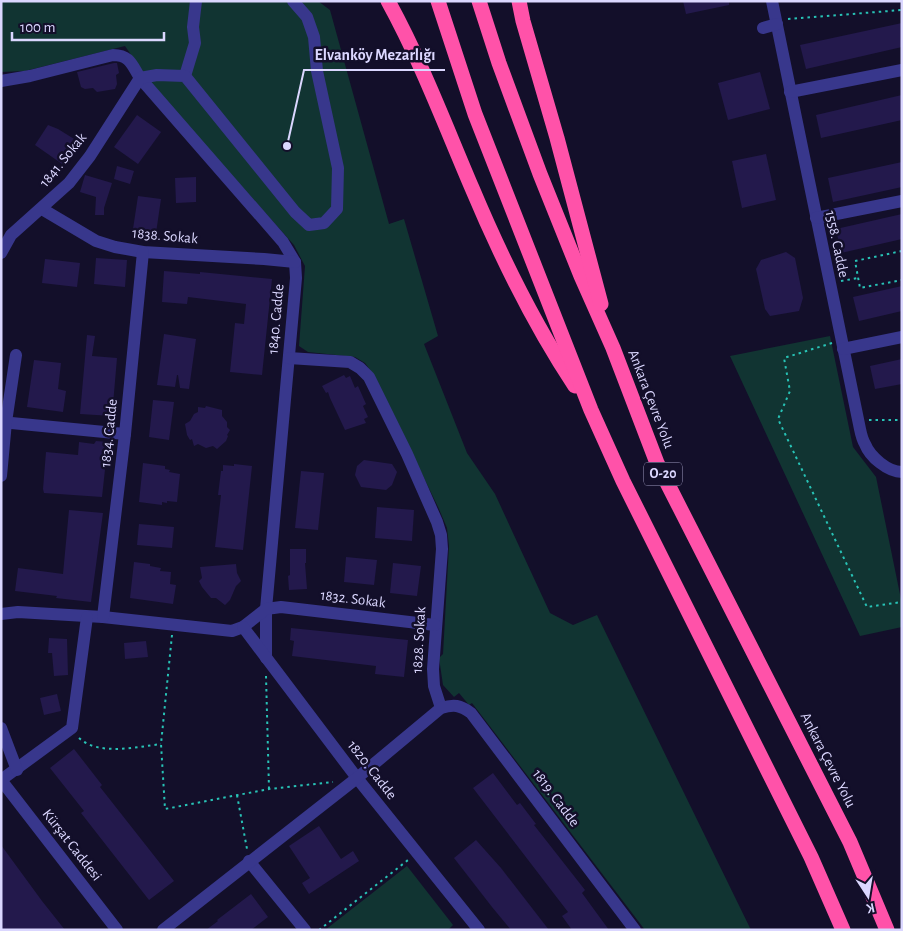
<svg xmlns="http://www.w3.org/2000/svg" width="903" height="931" viewBox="0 0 903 931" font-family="'Alegreya Sans',sans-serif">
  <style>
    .green { fill: #113432 }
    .building { fill: #23194c }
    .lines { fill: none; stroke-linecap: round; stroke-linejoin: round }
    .path { stroke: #28c3b6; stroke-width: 2; stroke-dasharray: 2.5 4; stroke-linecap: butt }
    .minor { stroke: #38378c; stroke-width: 12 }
    .highway { stroke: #ff52a9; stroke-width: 15 }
    .labels { text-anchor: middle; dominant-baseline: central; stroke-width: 5; stroke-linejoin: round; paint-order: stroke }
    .shield { fill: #130f2a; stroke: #9f9bbf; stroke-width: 1 }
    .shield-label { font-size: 14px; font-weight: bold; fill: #dbd7ff }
    .street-label { font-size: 15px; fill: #dbd7ff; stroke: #130f2a }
    .leader { fill: none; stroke: #dbd7ff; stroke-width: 2 }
    .callout-dot { fill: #dbd7ff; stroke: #130f2a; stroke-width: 2 }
    .callout-label { font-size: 16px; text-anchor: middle; font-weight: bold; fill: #dbd7ff; stroke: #130f2a; stroke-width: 5; stroke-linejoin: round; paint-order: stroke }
  </style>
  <rect width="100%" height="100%" fill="#130f2a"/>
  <g class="green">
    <polygon points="1,1 318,1 330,10 389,224 404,219 438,336 424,344 467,453 495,494 550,613 573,625 597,615 751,930 645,930 472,703 469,705 459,693 454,697 443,685 439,658 443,654 449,546 447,528 439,509 374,375 365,363 355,357 308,352 299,346 305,266 294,245 153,87 125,46 25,71 1,72"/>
    <polygon points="830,336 853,447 876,477 902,604 902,627 860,636 730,356"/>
    <polygon points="407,866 453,925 448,930 325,930"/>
  </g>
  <g class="building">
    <polygon points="683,1 729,1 729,5 686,14"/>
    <polygon points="902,23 902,47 806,69 800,45"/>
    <polygon points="114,63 117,63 119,73 116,75 117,84 115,89 97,92 93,88 85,89 81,87 77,72"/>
    <polygon points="760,72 770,109 728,120 718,83"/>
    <polygon points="902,95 902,120 821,138 816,115"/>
    <polygon points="137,115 161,132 138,164 114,147"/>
    <polygon points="48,125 58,129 79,142 65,166 35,145"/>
    <polygon points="766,154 776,200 742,208 732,161"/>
    <polygon points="902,162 902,187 833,202 828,178"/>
    <polygon points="117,166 134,171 130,184 114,179"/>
    <polygon points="85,175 112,183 104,208 104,215 95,215 96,197 80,192"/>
    <polygon points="196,177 196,202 176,203 175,178"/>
    <polygon points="138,196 161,199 156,233 133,229"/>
    <polygon points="902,214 902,239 841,253 836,229"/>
    <polygon points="786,252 795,258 803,298 799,311 770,316 765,309 756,269 761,260"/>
    <polygon points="96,258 127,260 125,287 94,284"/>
    <polygon points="45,259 80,263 77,287 42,283"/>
    <polygon points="164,271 200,274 200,272 272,279 262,375 230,372 235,323 244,324 246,304 188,297 187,304 162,302"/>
    <polygon points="902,286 902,311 859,321 853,297"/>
    <polygon points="164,334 196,339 189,389 180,388 178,375 177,375 175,387 157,385"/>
    <polygon points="87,335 95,336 92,356 117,358 112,416 80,414"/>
    <polygon points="902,359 902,384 875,389 870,366"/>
    <polygon points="34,360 61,363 58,389 66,391 63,412 27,407"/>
    <polygon points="344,375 346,378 350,376 355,388 358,386 366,404 363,406 368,417 364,419 366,423 345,430 330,398 328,392 326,393 322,386"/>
    <polygon points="153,400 174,402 169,440 149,437"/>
    <polygon points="206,406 222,410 222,416 227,422 227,427 230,430 227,435 228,436 226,441 217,449 213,446 206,448 198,444 194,446 192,439 190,440 187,435 185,424 190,421 194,414 198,412 198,407 205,408"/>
    <polygon points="96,441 108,442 102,497 44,493 43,489 46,452 78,455 79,442 94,444"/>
    <polygon points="364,460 392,464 397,472 392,485 386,490 361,487 355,475 357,466"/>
    <polygon points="143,463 165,466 165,469 170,470 169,472 180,474 177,502 167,501 167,503 162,502 162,505 139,502"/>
    <polygon points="234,464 252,466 243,550 215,547 221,495 218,495 221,471 223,471 223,465 234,466"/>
    <polygon points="301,471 324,473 318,530 295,528"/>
    <polygon points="377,507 414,510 412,541 375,538"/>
    <polygon points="69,510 103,513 91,602 56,598 57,596 15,591 18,568 63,574"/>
    <polygon points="139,524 174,527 172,548 137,545"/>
    <polygon points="290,549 306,549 306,563 305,563 307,589 289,590 288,576 290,575"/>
    <polygon points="346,557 377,560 374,585 344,582"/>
    <polygon points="134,562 150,564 150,566 161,568 160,571 171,572 170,584 176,585 173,604 130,598"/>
    <polygon points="393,563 421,566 417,596 390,593"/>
    <polygon points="236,564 237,573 241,581 236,586 230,600 225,605 216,598 211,598 202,587 199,581 202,578 200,567"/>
    <polygon points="291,628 408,640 404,677 375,674 376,666 292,656 294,641 290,640"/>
    <polygon points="49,638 67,639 68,675 54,676 52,653 48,653"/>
    <polygon points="146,641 148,657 125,659 124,643"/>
    <polygon points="57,694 61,711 44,715 40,698"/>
    <polygon points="74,749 102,785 100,787 174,881 149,900 81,813 84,811 50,768"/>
    <polygon points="493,773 517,805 520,803 536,824 534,825 585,890 582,893 609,930 572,930 562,916 568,912 473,788"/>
    <polygon points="319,826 341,859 353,851 359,861 309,894 302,883 310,878 289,846"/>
    <polygon points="476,840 501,868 549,930 511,930 492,907 454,858"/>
    <polygon points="1,845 42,901 65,930 1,930"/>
    <polygon points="251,894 268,917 251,930 206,930 218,921 217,920"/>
  </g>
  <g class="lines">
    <g class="path">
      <polyline points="788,19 902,10"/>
      <polyline points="902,251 855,261 860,288 902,280"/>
      <polyline points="841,281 858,278"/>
      <polyline points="832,343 784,358 790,391 778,419 867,607 902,602"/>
      <polyline points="869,420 902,420"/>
      <polyline points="172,635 161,744 165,809 269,789 333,782"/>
      <polyline points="266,676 269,789"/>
      <path d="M79,738C98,756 137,747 161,744"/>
      <polyline points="237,795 247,849"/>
      <polyline points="319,930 408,860"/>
    </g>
    <g class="minor">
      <path d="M772,1L860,429C861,434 862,439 865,444C870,457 888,472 902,472"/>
      <polyline points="763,28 777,24"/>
      <polyline points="185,76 195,43 193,27 196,1"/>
      <path d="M1,81L30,76L113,55C130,55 132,65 140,78L283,242L295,262L296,278L266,609V658"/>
      <polyline points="790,92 902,70"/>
      <polyline points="42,209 96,241 115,247 143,252 264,259 295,262"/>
      <polyline points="816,218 902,201"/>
      <polyline points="1,253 11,235 69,183 90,156 140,78 157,75 185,76 295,212 309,225 324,223 337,209 338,168 317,71 314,37 307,17 293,1"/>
      <polyline points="843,349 902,337"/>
      <polyline points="289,358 350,362 360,368 369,377 407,454 437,522 441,535 442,549 433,669 434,686 441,708"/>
      <polyline points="1,422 125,434"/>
      <polyline points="1,476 6,422 16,355"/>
      <polyline points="1,614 18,612 103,617 232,631 243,627 266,609 281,607 435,625"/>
      <polyline points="87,617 72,728 1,780 117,930"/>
      <polyline points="103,617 125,434 143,252"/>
      <polyline points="243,627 357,778 479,930"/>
      <polyline points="1,728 17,770"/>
      <polyline points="249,861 305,930"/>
      <path d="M163,930L357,778L441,708C454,704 460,705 471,713L635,930"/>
    </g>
    <g class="highway">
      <path d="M388,1C421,61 445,125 472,188C501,257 533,323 575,386"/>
      <polyline points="438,1 475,114 591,410 623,481 811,857 843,930"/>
      <polyline points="479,1 499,63 540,174 581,276 613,348 657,463 850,842 887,930"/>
      <polyline points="519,1 523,21 557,138 601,304"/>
    </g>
  </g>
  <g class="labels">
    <rect class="shield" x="644" y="462.5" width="38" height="23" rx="4"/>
    <g class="shield-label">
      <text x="663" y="474">O-20</text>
    </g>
    <g class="street-label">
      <text transform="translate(63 160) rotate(-51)">1841. Sokak</text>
      <text transform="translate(165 236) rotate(5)">1838. Sokak</text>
      <text transform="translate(837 244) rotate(78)">1558. Cadde</text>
      <text transform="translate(276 319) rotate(-85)">1840. Cadde</text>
      <text transform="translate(651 399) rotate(69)">Ankara Çevre Yolu</text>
      <text transform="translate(109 433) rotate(-84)">1834. Cadde</text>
      <text transform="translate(353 599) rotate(7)">1832. Sokak</text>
      <text transform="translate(419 640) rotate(-87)">1828. Sokak</text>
      <text transform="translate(828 760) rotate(63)">Ankara Çevre Yolu</text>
      <text transform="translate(372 770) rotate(52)">1820. Cadde</text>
      <text transform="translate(556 798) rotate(53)">1819. Cadde</text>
      <text transform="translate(72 845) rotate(52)">Kürşat Caddesi</text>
    </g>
  </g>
  <path class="leader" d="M287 146L304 70H445"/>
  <circle class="callout-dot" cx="287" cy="146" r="5"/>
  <g class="callout-label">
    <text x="375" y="60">Elvanköy Mezarlığı</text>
  </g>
  <rect width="903" height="931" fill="none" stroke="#dbd7ff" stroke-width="5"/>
  <g transform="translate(868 896) rotate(168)" stroke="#130f2a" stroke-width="4" paint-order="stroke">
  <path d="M0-4L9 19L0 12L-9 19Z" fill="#dbd7ff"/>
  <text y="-8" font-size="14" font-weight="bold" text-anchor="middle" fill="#dbd7ff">K</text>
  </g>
  <path d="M12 32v8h152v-8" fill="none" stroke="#dbd7ff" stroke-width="2.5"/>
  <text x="20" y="32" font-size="15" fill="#dbd7ff" stroke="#130f2a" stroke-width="4" paint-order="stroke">100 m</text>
</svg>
